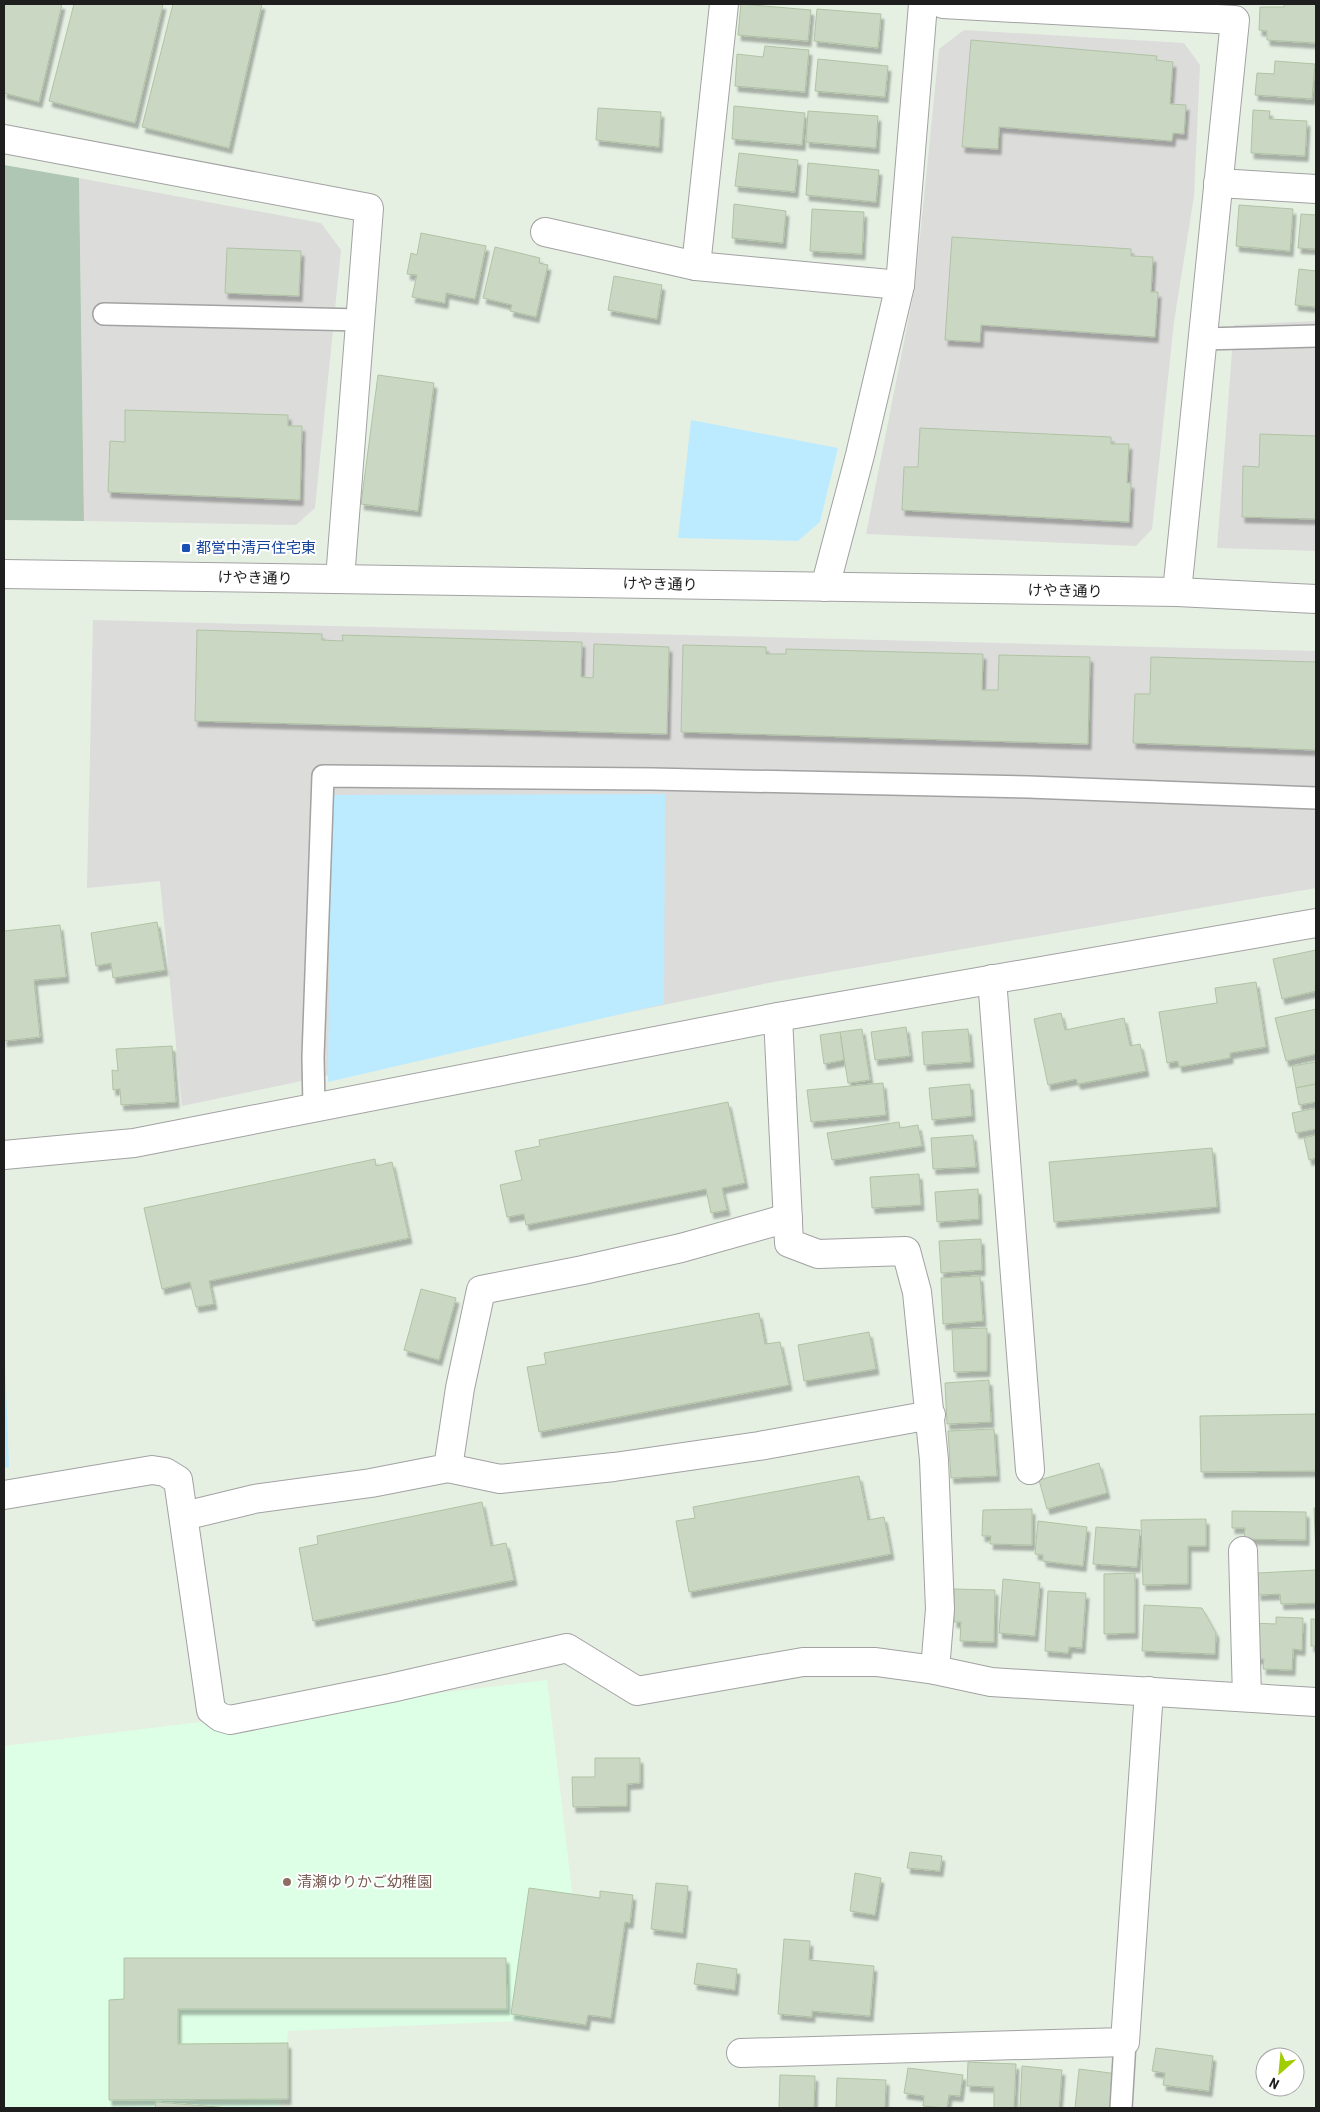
<svg xmlns="http://www.w3.org/2000/svg" width="1320" height="2112" viewBox="0 0 1320 2112" font-family="'Roboto Condensed','Noto Sans JP',sans-serif">
  <style>
    .residential { fill: #dcdcdb }
    .education { fill: #ddffe5 }
    .construction { fill: #aec6b3 }
    .park { fill: #bcebff }
    .building { fill: #cad8c3; stroke: #afc3a4; filter: url(#shadow) }
    .lines { fill: none; stroke-linecap: round; stroke-linejoin: round }
    .service-casing { stroke: #a2a2a2; stroke-width: 24 }
    .minor-casing { stroke: #a2a2a2; stroke-width: 30 }
    .tertiary-casing { stroke: #a2a2a2; stroke-width: 30 }
    .service { stroke: #fff; stroke-width: 21 }
    .minor { stroke: #fff; stroke-width: 28 }
    .tertiary { stroke: #fff; stroke-width: 28 }
    .transit-dot { fill: #1a4fb4; stroke: #fff; stroke-width: 2 }
    .education-dot { fill: #8d6e63; stroke: #fff; stroke-width: 2 }
    .labels { text-anchor: middle; dominant-baseline: central; stroke-width: 4; stroke-linejoin: round; paint-order: stroke }
    .transit-label { font-size: 15px; fill: #164399; stroke: #fff; text-anchor: start }
    .street-label { font-size: 15px; fill: #1e1e1e; stroke: #fff }
    .education-label { font-size: 15px; fill: #785e54; stroke: #fff; text-anchor: start }
  </style>
  <defs>
    <filter id="shadow"><feDropShadow dx="3" dy="5.5" stdDeviation="1" flood-color="#0004"/></filter>
  </defs>
  <rect width="100%" height="100%" fill="#e5f0e3"/>
  <g class="residential">
    <polygon points="964,30 1184,43 1200,65 1194,196 1174,322 1152,529 1136,546 866,534 915,286 939,49"/>
    <polygon points="79,178 321,223 341,250 315,508 296,525 84,521"/>
    <polygon points="1316,321 1316,551 1217,548 1234,325"/>
    <polygon points="93,620 1316,651 1316,888 773,982 182,1106 160,881 87,888"/>
  </g>
  <polygon class="education" points="547,1680 587,2018 288,2031 280,2108 4,2108 4,1746"/>
  <polygon class="construction" points="4,165 79,178 84,521 4,520"/>
  <g class="park">
    <polygon points="691,420 838,448 820,522 798,541 678,538"/>
    <polygon points="665,794 664,1004 328,1082 331,795"/>
    <polygon points="4,1334 9,1467 4,1468"/>
  </g>
  <g class="building">
    <polygon points="4,4 62,4 39,102 4,93"/>
    <polygon points="74,4 163,4 135,123 49,101"/>
    <polygon points="173,4 262,4 229,148 142,127"/>
    <polygon points="741,4 811,10 808,41 738,35"/>
    <polygon points="1284,4 1316,4 1316,43 1267,40 1267,31 1259,30 1260,7 1284,7"/>
    <polygon points="817,9 881,14 878,48 814,41"/>
    <polygon points="971,40 1157,56 1156,60 1173,62 1170,104 1186,105 1184,134 1173,133 1172,141 999,127 998,149 962,147"/>
    <polygon points="765,46 809,50 805,92 735,86 737,54 763,57"/>
    <polygon points="818,59 888,66 885,97 815,91"/>
    <polygon points="1275,61 1315,64 1312,99 1255,95 1257,73 1274,74"/>
    <polygon points="734,106 805,113 802,145 732,139"/>
    <polygon points="598,108 661,112 659,147 596,140"/>
    <polygon points="1253,110 1270,111 1269,119 1307,121 1305,156 1251,153"/>
    <polygon points="808,111 878,116 876,148 806,142"/>
    <polygon points="739,153 798,160 795,192 735,186"/>
    <polygon points="808,163 879,170 876,202 806,195"/>
    <polygon points="734,204 786,211 783,243 732,238"/>
    <polygon points="1239,205 1293,209 1290,251 1236,246"/>
    <polygon points="812,209 864,212 862,254 810,251"/>
    <polygon points="1301,214 1316,215 1316,249 1298,248"/>
    <polygon points="421,233 486,246 475,299 446,293 445,303 412,297 417,275 407,274 411,253 417,255"/>
    <polygon points="952,237 1131,249 1131,256 1153,257 1151,292 1158,292 1155,337 981,325 980,342 945,340"/>
    <polygon points="495,247 540,258 539,263 548,265 536,317 510,311 512,305 483,298"/>
    <polygon points="227,248 301,251 299,296 225,293"/>
    <polygon points="1299,269 1316,271 1316,307 1295,305"/>
    <polygon points="614,276 662,285 657,319 608,310"/>
    <polygon points="378,375 434,383 418,511 361,504"/>
    <polygon points="125,410 288,415 288,426 302,426 300,500 108,492 110,441 125,442"/>
    <polygon points="920,428 1111,437 1111,444 1129,444 1127,483 1131,483 1129,522 902,510 904,467 918,467"/>
    <polygon points="1260,434 1316,436 1316,519 1242,517 1243,466 1259,467"/>
    <polygon points="197,630 322,634 322,640 343,641 342,635 582,642 581,677 593,678 594,644 669,647 667,734 195,721"/>
    <polygon points="683,645 766,647 766,654 786,654 786,649 983,654 982,690 998,690 999,655 1090,657 1088,744 681,732"/>
    <polygon points="1151,657 1316,662 1316,750 1133,743 1135,694 1150,694"/>
    <polygon points="157,922 165,970 113,978 111,963 96,966 91,933"/>
    <polygon points="60,925 66,977 34,980 40,1037 4,1041 4,931"/>
    <polygon points="1316,950 1316,991 1282,999 1273,959"/>
    <polygon points="1256,982 1266,1047 1230,1053 1230,1058 1179,1067 1178,1061 1167,1063 1159,1012 1217,1003 1215,988"/>
    <polygon points="1316,1009 1316,1054 1286,1061 1275,1018"/>
    <polygon points="1061,1013 1065,1030 1124,1018 1130,1046 1140,1044 1146,1071 1078,1084 1076,1079 1048,1085 1034,1019"/>
    <polygon points="906,1027 910,1056 875,1060 871,1032"/>
    <polygon points="862,1029 870,1080 848,1083 840,1032"/>
    <polygon points="968,1029 971,1062 924,1065 922,1032"/>
    <polygon points="840,1032 844,1060 824,1064 820,1035"/>
    <polygon points="172,1046 176,1102 121,1105 120,1089 113,1090 112,1070 118,1071 116,1049"/>
    <polygon points="1316,1062 1316,1084 1296,1088 1292,1066"/>
    <polygon points="883,1083 886,1115 811,1122 807,1090"/>
    <polygon points="970,1084 972,1116 932,1120 929,1088"/>
    <polygon points="1316,1084 1316,1102 1299,1105 1296,1088"/>
    <polygon points="728,1102 745,1183 722,1188 727,1210 711,1213 706,1189 526,1225 524,1214 507,1217 500,1185 522,1180 515,1151 540,1146 539,1140"/>
    <polygon points="1316,1108 1316,1129 1296,1133 1292,1113"/>
    <polygon points="899,1122 900,1128 918,1125 922,1146 832,1160 827,1133"/>
    <polygon points="973,1135 976,1167 933,1169 931,1138"/>
    <polygon points="1316,1135 1316,1158 1309,1160 1304,1138"/>
    <polygon points="1212,1148 1217,1207 1054,1222 1049,1162"/>
    <polygon points="375,1159 376,1166 392,1162 409,1238 209,1281 214,1304 196,1307 190,1282 162,1289 144,1208"/>
    <polygon points="919,1174 921,1205 872,1208 870,1177"/>
    <polygon points="978,1189 979,1219 937,1222 935,1192"/>
    <polygon points="981,1239 982,1270 941,1273 939,1241"/>
    <polygon points="980,1276 983,1321 943,1324 941,1278"/>
    <polygon points="421,1289 456,1298 439,1360 404,1350"/>
    <polygon points="759,1313 765,1344 780,1342 789,1385 539,1432 527,1367 546,1364 544,1353"/>
    <polygon points="987,1328 987,1371 954,1372 952,1329"/>
    <polygon points="869,1332 876,1369 804,1381 798,1345"/>
    <polygon points="989,1380 991,1422 947,1424 945,1383"/>
    <polygon points="1316,1414 1316,1471 1201,1472 1200,1416"/>
    <polygon points="994,1429 997,1476 951,1478 948,1431"/>
    <polygon points="1099,1463 1107,1493 1047,1509 1039,1480"/>
    <polygon points="859,1476 868,1520 884,1517 891,1554 689,1592 676,1521 695,1518 693,1507"/>
    <polygon points="482,1502 491,1546 506,1543 514,1580 313,1621 299,1548 318,1544 317,1536"/>
    <polygon points="1314,1508 1316,1508 1316,1555"/>
    <polygon points="1032,1509 1032,1545 990,1544 991,1536 982,1536 983,1510"/>
    <polygon points="1232,1511 1306,1512 1306,1540 1244,1539 1245,1528 1232,1528"/>
    <polygon points="1206,1519 1206,1546 1188,1546 1188,1584 1143,1585 1141,1520"/>
    <polygon points="1038,1521 1087,1527 1083,1566 1043,1561 1043,1555 1035,1554"/>
    <polygon points="1096,1527 1140,1530 1137,1567 1093,1564"/>
    <polygon points="1316,1570 1316,1603 1281,1604 1280,1594 1258,1595 1258,1573"/>
    <polygon points="1135,1573 1135,1633 1104,1634 1104,1574"/>
    <polygon points="1003,1579 1040,1583 1035,1636 999,1633"/>
    <polygon points="954,1589 995,1590 994,1642 960,1641 961,1622 954,1622"/>
    <polygon points="1048,1591 1086,1593 1082,1648 1069,1647 1068,1653 1045,1651"/>
    <polygon points="1144,1605 1202,1608 1216,1633 1215,1654 1142,1651"/>
    <polygon points="1276,1617 1303,1618 1302,1650 1293,1649 1292,1670 1263,1669 1264,1659 1251,1658 1252,1623 1276,1624"/>
    <rect x="1311" y="1619" width="5" height="27"/>
    <polygon points="595,1758 640,1758 640,1783 627,1784 627,1806 573,1807 572,1777 595,1777"/>
    <polygon points="910,1852 942,1856 940,1871 907,1868"/>
    <polygon points="855,1873 881,1878 875,1915 850,1911"/>
    <polygon points="656,1883 688,1886 683,1933 651,1929"/>
    <polygon points="529,1888 600,1898 600,1891 633,1895 630,1923 625,1922 611,2018 588,2015 586,2025 511,2014"/>
    <polygon points="784,1939 810,1941 809,1960 874,1966 870,2016 812,2011 812,2017 778,2014"/>
    <polygon points="124,1958 506,1958 507,2009 178,2009 178,2044 288,2043 288,2099 109,2100 109,2000 124,1999"/>
    <polygon points="697,1963 737,1969 735,1990 694,1984"/>
    <polygon points="1156,2048 1213,2056 1209,2091 1163,2085 1165,2073 1152,2071"/>
    <polygon points="968,2062 1016,2064 1014,2108 994,2108 994,2087 967,2086"/>
    <polygon points="1022,2066 1062,2070 1059,2108 1020,2108"/>
    <polygon points="908,2068 963,2075 960,2096 949,2095 947,2108 923,2106 924,2096 904,2093"/>
    <polygon points="1079,2069 1118,2074 1114,2108 1075,2108"/>
    <polygon points="780,2075 815,2076 814,2108 779,2108"/>
    <polygon points="837,2078 886,2080 885,2108 836,2108"/>
    <polygon points="156,2102 230,2108 155,2108"/>
  </g>
  <g class="lines">
    <g class="service-casing">
      <g id="service">
        <polyline points="104,314 360,320"/>
        <polyline points="1202,339 1316,336"/>
        <polyline points="314,1108 313,1057 323,776 652,779 1028,787 1316,798"/>
        <polyline points="1121,2108 1125,2042"/>
      </g>
    </g>
    <g class="minor-casing">
      <g id="minor">
        <polyline points="943,4 1235,20 1177,592"/>
        <polyline points="4,139 369,208 340,579"/>
        <polyline points="1218,183 1316,189"/>
        <polyline points="545,232 696,266 900,285"/>
        <polyline points="696,266 724,4"/>
        <polyline points="825,587 860,455 900,285 923,4"/>
        <polyline points="992,979 1030,1470"/>
        <polyline points="778,1017 789,1243 818,1254 906,1251 917,1292 934,1460 940,1609 935,1670"/>
        <polyline points="4,1155 134,1143 778,1017 1316,923"/>
        <polyline points="448,1468 500,1479 614,1467 759,1446 931,1415"/>
        <polyline points="4,1495 152,1470 165,1472 178,1480 211,1710 220,1717 230,1720 391,1688 567,1648 637,1691 803,1662 876,1662 935,1670 991,1682 1316,1702"/>
        <polyline points="184,1516 254,1499 371,1483 448,1468 460,1388 481,1290 583,1270 681,1248 788,1218"/>
        <polyline points="1243,1551 1247,1697"/>
        <polyline points="741,2053 1125,2042 1149,1691"/>
      </g>
    </g>
    <g class="tertiary-casing">
      <polyline id="tertiary" points="4,574 1177,592 1316,599"/>
    </g>
    <use href="#service" class="service"/>
    <use href="#minor" class="minor"/>
    <use href="#tertiary" class="tertiary"/>
  </g>
  <rect class="transit-dot" x="181" y="543" width="10" height="10" rx="2.5"/>
  <circle class="education-dot" cx="287" cy="1882" r="5"/>
  <g class="labels">
    <g class="transit-label">
      <text x="196" y="548">都営中清戸住宅東</text>
    </g>
    <g class="street-label">
      <text transform="translate(255 578) rotate(1)">けやき通り</text>
      <text transform="translate(660 584) rotate(1)">けやき通り</text>
      <text transform="translate(1065 591) rotate(1)">けやき通り</text>
    </g>
    <g class="education-label">
      <text x="297" y="1882">清瀬ゆりかご幼稚園</text>
    </g>
  </g>
  <rect width="1320" height="2112" fill="none" stroke="#1e1e1e" stroke-width="10"/>
  <g transform="translate(1280 2072) rotate(207)"><circle r="24" fill="#ffffff" stroke="#a5a5a5"/>
  <path d="M0-4L9 19L0 12L-9 19Z" fill="#a0cc00"/>
  <text y="-8" font-size="14" font-weight="bold" text-anchor="middle" fill="#1e1e1e">N</text>
  </g>
</svg>
